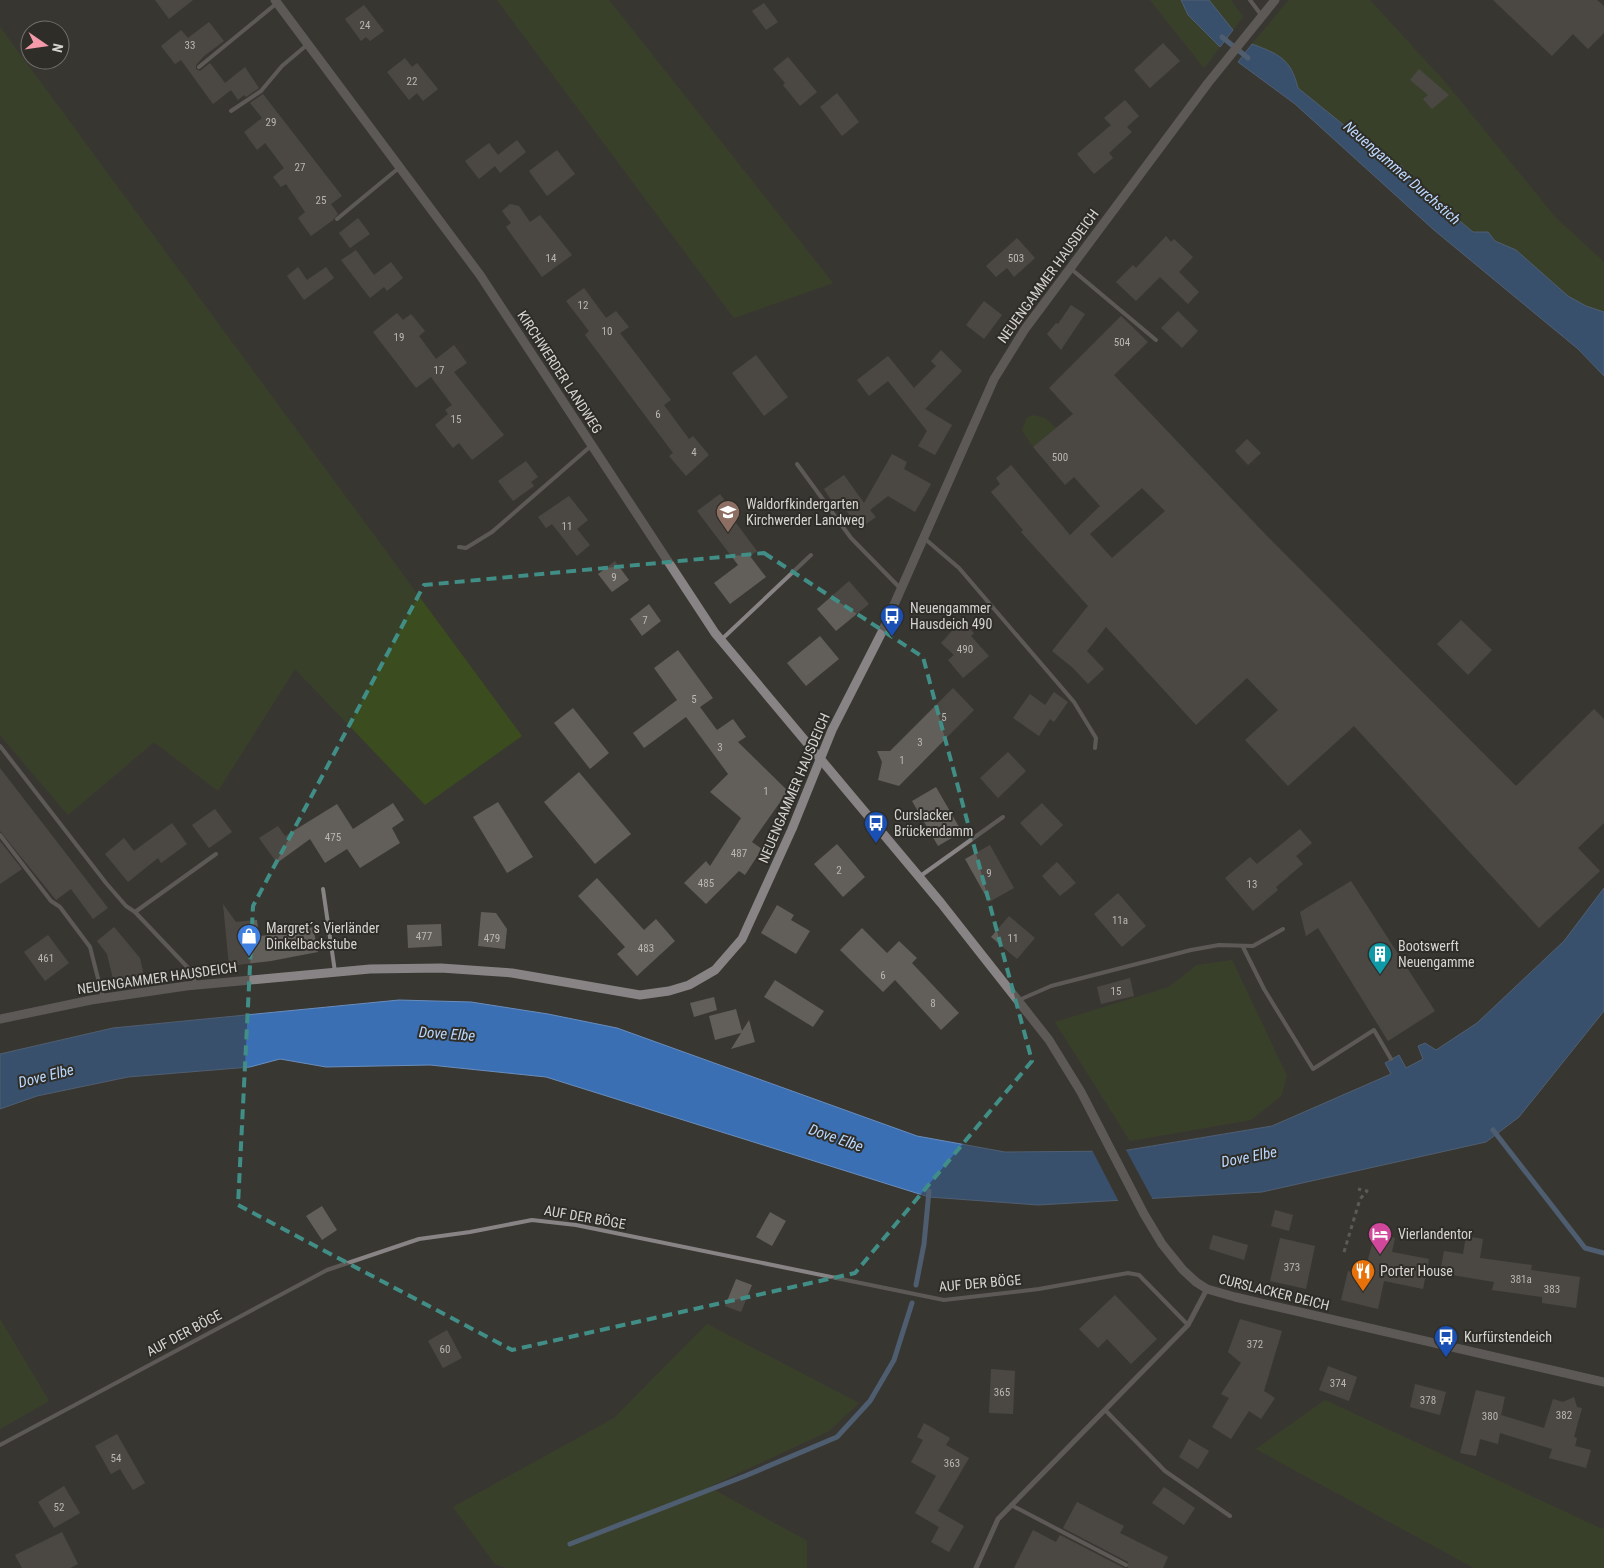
<svg xmlns="http://www.w3.org/2000/svg" width="1604" height="1568" viewBox="0 0 1604 1568" font-family="'Roboto Condensed',sans-serif">
  <style>
    .green { fill: #3b4d1f }
    .water { fill: #3a6fb4; stroke: #698dbd }
    .pier { fill: #393732 }
    .lines { fill: none; stroke-linecap: round; stroke-linejoin: round }
    .stream { stroke: #698dbd; stroke-width: 5 }
    .building { fill: #625e59; fill-rule: evenodd }
    .path { stroke: #878581; stroke-width: 3; stroke-dasharray: 4 4; stroke-linecap: butt }
    .service { stroke: #888485; stroke-width: 4 }
    .minor { stroke: #888485; stroke-width: 5 }
    .tertiary { stroke: #888485; stroke-width: 9 }
    .marked { fill: none; stroke: #418e87; stroke-width: 4; stroke-dasharray: 10 6; stroke-linejoin: round }
    .labels { text-anchor: middle; dominant-baseline: central; stroke-width: 4; stroke-linejoin: round; paint-order: stroke }
    .number-label { font-size: 11px; fill: #b9b6b3 }
    .street-label { font-size: 14px; fill: #d6d4d1; stroke: #2f2d28 }
    .poi-label { font-size: 14px; fill: #d6d4d1; stroke: #2f2d28; text-anchor: start }
    .water-label { font-size: 15px; font-style: italic; fill: #bbd8fe; stroke: #2f2d28 }
  </style>
  <rect width="100%" height="100%" fill="#393732"/>
  <g class="green">
    <polygon points="497,0 609,0 833,283 734,318"/>
    <polygon points="1150,0 1181,0 1188,15 1220,47 1204,68"/>
    <polygon points="1209,0 1231,0 1243,17 1233,30"/>
    <polygon points="1289,0 1370,0 1445,82 1556,218 1604,262 1604,312 1586,306 1568,296 1516,250 1495,241 1488,232 1473,232 1407,177 1402,166 1393,165 1298,88 1294,72 1252,44"/>
    <polygon points="0,27 522,736 425,805 295,669 218,791 154,742 68,815 0,735"/>
    <polygon points="1032,415 1045,418 1056,428 1033,447 1022,430 1027,418"/>
    <polygon points="1232,960 1287,1076 1281,1096 1251,1120 1130,1141 1055,1022 1169,987 1197,965"/>
    <polygon points="0,1319 49,1401 0,1429"/>
    <polygon points="707,1324 859,1403 829,1431 709,1487 807,1541 807,1568 507,1568 495,1564 453,1507 614,1418"/>
    <polygon points="1325,1400 1602,1529 1604,1526 1604,1568 1474,1568 1256,1449"/>
  </g>
  <g class="water">
    <polygon points="1181,0 1209,0 1233,30 1220,47 1188,15"/>
    <path d="M1252,44C1279,54 1291,59 1298,88L1393,165L1402,166L1407,177L1473,232H1488L1495,241L1516,250L1568,296L1586,306L1604,312V376L1578,349L1434,230L1295,104L1238,62Z"/>
    <polygon points="1604,888 1604,1011 1519,1117 1486,1142 1262,1192 1038,1205 929,1197 546,1077 430,1065 326,1067 280,1059 250,1067 128,1077 37,1096 0,1109 0,1054 113,1028 399,1000 471,1002 548,1014 617,1028 917,1136 1005,1152 1122,1151 1272,1126 1391,1074 1385,1063 1399,1055 1406,1068 1423,1059 1418,1046 1425,1043 1436,1050 1477,1023 1564,941"/>
  </g>
  <polygon class="pier" points="1091,1148 1125,1148 1154,1202 1120,1204"/>
  <g class="lines">
    <g class="stream">
      <polyline points="1222,37 1248,58"/>
      <polyline points="1493,1130 1585,1248 1604,1253"/>
      <polyline points="916,1285 924,1244 929,1191"/>
      <polyline points="570,1544 745,1476 837,1437 870,1401 894,1360 912,1303"/>
    </g>
  </g>
  <g class="building">
    <polygon points="155,0 193,0 169,19"/>
    <polygon points="1493,0 1597,0 1604,6 1604,33 1588,49 1573,34 1552,56"/>
    <polygon points="764,3 778,22 766,30 752,11"/>
    <polygon points="364,5 384,31 370,41 366,37 361,41 345,19"/>
    <polygon points="209,22 224,41 204,56 196,65 196,69 200,71 210,63 225,83 245,67 259,88 246,97 244,95 238,100 231,90 213,104 181,60 175,64 161,46 181,30 188,38"/>
    <polygon points="1163,43 1180,61 1150,88 1134,70"/>
    <polygon points="788,57 817,92 800,106 783,85 785,83 773,69"/>
    <polygon points="405,58 412,67 417,63 438,89 423,101 417,93 409,100 387,72"/>
    <polygon points="1419,69 1449,95 1432,109 1423,99 1428,95 1410,80"/>
    <polygon points="837,93 859,122 842,136 820,107"/>
    <polygon points="263,94 342,196 331,204 338,214 333,220 311,236 298,218 305,212 286,184 281,187 273,177 284,168 265,143 257,150 244,132 262,118 250,103"/>
    <polygon points="1125,100 1139,116 1127,127 1132,132 1109,153 1113,158 1094,174 1077,154 1111,125 1104,118"/>
    <polygon points="517,140 526,152 500,173 495,166 479,179 465,161 489,143 498,155"/>
    <polygon points="557,150 575,174 547,196 529,171"/>
    <polygon points="510,204 519,206 530,222 540,215 572,255 542,277 506,227 511,223 502,211"/>
    <polygon points="358,218 370,234 350,248 339,233"/>
    <polygon points="1166,236 1171,242 1174,239 1193,257 1179,272 1199,292 1188,304 1160,277 1136,301 1116,282 1133,265 1136,268"/>
    <polygon points="1017,238 1035,258 1014,277 1007,268 996,277 986,266"/>
    <polygon points="356,250 374,275 391,262 403,278 387,291 384,287 370,298 341,260"/>
    <polygon points="298,267 307,280 326,267 334,278 304,300 287,276"/>
    <polygon points="584,288 606,318 616,311 629,327 620,333 671,400 664,405 689,439 693,436 709,455 686,476 669,456 673,453 585,335 589,331 566,301"/>
    <polygon points="984,301 1002,315 984,339 966,325"/>
    <polygon points="1071,305 1085,314 1061,350 1047,334 1056,323 1058,324"/>
    <polygon points="1178,311 1198,331 1182,348 1161,328"/>
    <polygon points="397,313 403,320 411,314 425,331 419,336 436,359 454,345 467,363 454,372 504,435 472,460 459,443 453,448 435,425 448,414 445,410 452,405 431,377 416,388 373,332"/>
    <path d="M1121,316L1148,342L1114,375L1267,536L1516,786L1594,709L1604,719V823L1578,848L1600,871L1539,928L1354,726L1288,786L1245,740L1278,710L1247,678L1196,725L1106,627L1087,651L1104,669L1088,684L1073,668L1052,651L1088,606L1021,532L1023,530L991,492L1000,484L996,478L1011,465L1070,535L1100,506L1074,477L1065,485L1033,447L1073,414L1049,388ZM1142,488L1165,511L1112,558L1090,534Z"/>
    <polygon points="941,350 962,371 925,409 952,425 935,455 918,446 927,431 888,381 869,396 857,380 888,356 914,388 936,366 931,361"/>
    <polygon points="756,355 788,397 764,416 732,373"/>
    <polygon points="1247,439 1261,453 1248,465 1235,451"/>
    <polygon points="892,454 907,462 904,469 931,484 915,512 888,496 870,510 876,517 859,529 839,500 833,503 824,489 844,475 864,503"/>
    <polygon points="526,461 538,477 531,482 534,486 513,501 498,481"/>
    <polygon points="720,494 733,512 730,515 757,551 750,556 766,577 730,604 714,583 738,565 697,511"/>
    <polygon points="569,496 588,520 577,529 590,545 577,556 552,524 546,528 538,517"/>
    <polygon points="615,561 629,580 612,592 598,574"/>
    <polygon points="849,581 869,604 836,631 817,609"/>
    <polygon points="649,604 661,621 642,636 630,619"/>
    <polygon points="1461,620 1492,650 1468,675 1437,644"/>
    <polygon points="961,621 974,633 971,636 989,656 963,678 948,660 954,655 941,643"/>
    <polygon points="820,636 839,659 806,686 787,663"/>
    <polygon points="678,650 713,698 700,707 717,730 733,719 746,737 738,742 788,791 752,842 762,849 745,875 739,871 706,904 684,883 706,861 710,866 741,818 710,792 728,774 686,717 644,748 633,733 677,700 654,668"/>
    <polygon points="953,688 974,710 899,786 878,780 882,762 877,751 890,751"/>
    <polygon points="1054,692 1068,702 1054,722 1050,719 1039,736 1013,718 1030,694 1045,705"/>
    <polygon points="573,708 609,753 590,769 554,723"/>
    <polygon points="1008,752 1026,771 998,798 980,778"/>
    <polygon points="0,768 108,908 93,919 71,889 56,900 0,831"/>
    <polygon points="579,772 631,834 595,864 544,802"/>
    <polygon points="936,787 962,832 938,846 912,801"/>
    <polygon points="498,802 533,857 507,873 473,817"/>
    <polygon points="393,803 404,820 392,828 400,843 360,868 347,849 325,863 310,839 277,863 259,838 278,826 285,836 337,804 353,829"/>
    <polygon points="1042,803 1063,825 1041,846 1020,823"/>
    <polygon points="215,809 232,832 209,848 192,825"/>
    <polygon points="172,823 187,844 161,863 158,858 128,882 105,854 124,838 134,851"/>
    <polygon points="1300,829 1312,843 1296,856 1303,864 1276,887 1278,890 1253,911 1225,878 1250,857 1257,864"/>
    <polygon points="0,841 22,869 0,884"/>
    <polygon points="837,844 865,877 843,897 814,864"/>
    <polygon points="990,845 1014,888 989,902 965,859"/>
    <polygon points="1057,862 1076,883 1060,896 1042,876"/>
    <polygon points="597,878 644,930 656,919 675,941 637,976 617,954 625,947 578,896"/>
    <polygon points="1351,881 1435,1011 1388,1041 1318,928 1306,936 1300,912"/>
    <polygon points="1118,893 1146,926 1122,947 1094,914"/>
    <polygon points="223,904 236,922 257,920 259,936 289,933 313,927 318,952 271,961 229,966"/>
    <polygon points="777,905 794,915 791,920 810,931 796,954 761,933"/>
    <polygon points="481,912 496,913 507,929 505,949 478,946"/>
    <polygon points="1009,916 1035,938 1017,959 991,937"/>
    <polygon points="441,924 442,946 408,948 407,925"/>
    <polygon points="114,927 140,958 144,976 114,983 107,954 97,941"/>
    <polygon points="862,928 887,953 899,941 917,958 912,963 959,1013 941,1030 895,980 883,992 840,950"/>
    <polygon points="48,935 69,963 45,981 24,952"/>
    <polygon points="1130,978 1134,996 1101,1004 1097,987"/>
    <polygon points="775,980 824,1011 813,1027 764,997"/>
    <polygon points="714,997 717,1010 694,1017 690,1003"/>
    <polygon points="736,1009 742,1031 749,1020 755,1042 731,1049 741,1033 715,1040 709,1016"/>
    <polygon points="322,1206 337,1230 322,1240 306,1216"/>
    <polygon points="1275,1210 1293,1215 1289,1231 1271,1226"/>
    <polygon points="770,1212 786,1221 772,1246 756,1237"/>
    <polygon points="1375,1233 1395,1238 1392,1252 1429,1259 1423,1289 1384,1281 1378,1309 1341,1300 1348,1271 1364,1275"/>
    <polygon points="1213,1235 1248,1245 1244,1260 1209,1249"/>
    <polygon points="1466,1236 1483,1239 1480,1258 1532,1265 1531,1270 1580,1277 1576,1308 1542,1303 1542,1297 1492,1290 1494,1282 1440,1273 1444,1251 1463,1254"/>
    <polygon points="1280,1238 1315,1246 1306,1289 1270,1281"/>
    <polygon points="736,1279 752,1285 741,1312 725,1306"/>
    <polygon points="1115,1295 1157,1339 1131,1364 1107,1339 1098,1348 1079,1329"/>
    <polygon points="1240,1319 1282,1331 1264,1391 1275,1398 1261,1419 1249,1411 1231,1439 1212,1427 1229,1398 1221,1394 1241,1363 1228,1352"/>
    <polygon points="447,1330 462,1358 443,1368 428,1341"/>
    <polygon points="1328,1366 1357,1377 1349,1401 1319,1390"/>
    <polygon points="991,1369 1015,1371 1013,1414 989,1413"/>
    <polygon points="1415,1384 1446,1392 1440,1415 1410,1407"/>
    <polygon points="1476,1390 1505,1397 1501,1415 1544,1428 1553,1399 1563,1402 1574,1397 1577,1407 1582,1408 1574,1437 1577,1438 1575,1446 1591,1450 1586,1468 1549,1458 1552,1449 1500,1433 1498,1444 1480,1439 1476,1456 1460,1453"/>
    <polygon points="924,1423 950,1438 946,1445 969,1458 938,1511 964,1526 949,1552 931,1542 939,1527 915,1513 936,1476 911,1462 923,1440 917,1437"/>
    <polygon points="117,1434 145,1483 133,1490 120,1469 111,1474 95,1446"/>
    <polygon points="1189,1439 1209,1451 1198,1469 1179,1457"/>
    <polygon points="64,1486 80,1513 54,1528 38,1502"/>
    <polygon points="1164,1487 1195,1508 1184,1525 1152,1503"/>
    <polygon points="1077,1502 1124,1526 1120,1533 1168,1557 1163,1568 1128,1568 1128,1562 1063,1528"/>
    <polygon points="1033,1530 1056,1542 1060,1535 1124,1568 1014,1568"/>
    <polygon points="62,1532 78,1564 70,1568 22,1568 15,1555"/>
  </g>
  <g class="lines">
    <polyline class="path" points="1344,1252 1360,1199 1367,1191 1358,1189"/>
    <g class="service">
      <polyline points="1250,0 1262,16"/>
      <polyline points="199,67 277,3"/>
      <polyline points="231,111 261,91 282,66 308,44"/>
      <polyline points="337,219 400,167"/>
      <polyline points="1070,268 1156,340"/>
      <polyline points="797,464 851,538 901,589"/>
      <polyline points="924,538 959,568 1074,702 1096,738 1095,748"/>
      <polyline points="459,547 466,548 492,532 592,445"/>
      <polyline points="721,640 811,555"/>
      <polyline points="0,746 106,883 126,906 135,912"/>
      <polyline points="0,835 51,901 60,907 90,947 103,998"/>
      <polyline points="919,877 1003,817"/>
      <polyline points="323,889 335,972"/>
      <polyline points="1243,947 1264,989 1313,1069 1374,1030 1391,1059"/>
      <polyline points="196,985 191,971 135,912 216,854"/>
      <polyline points="1019,1000 1051,986 1191,950 1219,945 1253,946 1283,929"/>
      <polyline points="1106,1411 1165,1471 1230,1516"/>
      <polyline points="0,1445 327,1270 419,1239 470,1232 532,1220 576,1225 944,1300 1039,1289 1128,1273 1139,1275 1188,1325"/>
      <polyline points="1011,1505 1126,1565"/>
    </g>
    <polyline class="minor" points="976,1568 998,1519 1188,1325 1207,1289"/>
    <g class="tertiary">
      <polyline points="275,0 480,275 715,633 941,903 1049,1040 1081,1092 1144,1214 1162,1244 1183,1270 1196,1282 1207,1289 1235,1297 1604,1382"/>
      <polyline points="0,1019 91,1000 186,986 370,969 441,968 512,973 640,995 669,991 689,985 715,970 742,939 792,829 832,730 882,632 994,379 1025,329 1208,83 1275,0"/>
    </g>
  </g>
  <path d="M0 0H1604V1568H0ZM764,553L923,657L1032,1061L855,1273L512,1350L238,1205L253,906L424,585Z" fill="#393732" fill-opacity=".55" fill-rule="evenodd"/>
  <path class="marked" d="M764,553L923,657L1032,1061L855,1273L512,1350L238,1205L253,906L424,585Z"/>
  <defs>
    <g id="school-pin" transform="scale(1.25)"><path d="M0 17L-7.5 6A9.5 9.5 0 1 1 7.5 6Z" fill="#8d6e63" stroke="#2f2d28"/><path d="M0-5L7-2L0 1L-7-2ZM-4 1L0 2.5L4 1V4Q0 6-4 4Z" fill="#fff"/></g>
    <g id="bus-pin" transform="scale(1.25)"><path d="M0 17L-7.5 6A9.5 9.5 0 1 1 7.5 6Z" fill="#1a4fb4" stroke="#2f2d28"/><path d="M-5-6H5V4H4V6H2V4H-2V6H-4V4H-5ZM-3.5-4V0h7V-4ZM-3.5 1.2v1.5H-2V1.2ZM2 1.2v1.5H3.5V1.2Z" fill="#fff"/></g>
    <g id="shop-pin" transform="scale(1.25)"><path d="M0 17L-7.5 6A9.5 9.5 0 1 1 7.5 6Z" fill="#3f7fe0" stroke="#2f2d28"/><path d="M-5-2.5h2.3a2.7 3.5 0 0 1 5.4 0H5L5.5 6h-11ZM-1.5-2.5h3a1.5 2.3 0 0 0-3 0Z" fill="#fff"/></g>
    <g id="building-pin" transform="scale(1.25)"><path d="M0 17L-7.5 6A9.5 9.5 0 1 1 7.5 6Z" fill="#0f9aa8" stroke="#2f2d28"/><path d="M-4-6H4V6H1V3H-1V6H-4ZM-2.5-4.3h1.7v1.8h-1.7ZM.8-4.3h1.7v1.8H.8ZM-2.5-1h1.7V.8h-1.7ZM.8-1h1.7V.8H.8Z" fill="#fff"/></g>
    <g id="hotel-pin" transform="scale(1.25)"><path d="M0 17L-7.5 6A9.5 9.5 0 1 1 7.5 6Z" fill="#d1479c" stroke="#2f2d28"/><path d="M-6-4.5h1.5V1H6V5H4.5V3h-9V5H-6ZM-4 0a1.8 1.8 0 1 1 3.6 0ZM.5 0V-2.5h3Q6-2.5 6 0Z" fill="#fff"/></g>
    <g id="restaurant-pin" transform="scale(1.25)"><path d="M0 17L-7.5 6A9.5 9.5 0 1 1 7.5 6Z" fill="#e8710a" stroke="#2f2d28"/><path d="M-5-6h1v4h1v-4h1v4h1v-4h1v5L-1.5 .5V6h-2V.5L-5-1ZM5-6V6H3V1.5H1.5Q1.5-4 5-6Z" fill="#fff"/></g>
  </defs>
  <g fill-rule="evenodd">
    <use href="#school-pin" x="728" y="512"/>
    <use href="#bus-pin" x="892" y="616"/>
    <use href="#bus-pin" x="876" y="823"/>
    <use href="#shop-pin" x="249" y="936"/>
    <use href="#building-pin" x="1380" y="954"/>
    <use href="#hotel-pin" x="1380" y="1234"/>
    <use href="#restaurant-pin" x="1363" y="1271"/>
    <use href="#bus-pin" x="1446" y="1337"/>
  </g>
  <g class="labels">
    <g class="number-label">
      <text x="365" y="25">24</text>
      <text x="190" y="45">33</text>
      <text x="412" y="81">22</text>
      <text x="271" y="122">29</text>
      <text x="300" y="167">27</text>
      <text x="321" y="200">25</text>
      <text x="551" y="258">14</text>
      <text x="1016" y="258">503</text>
      <text x="583" y="305">12</text>
      <text x="607" y="331">10</text>
      <text x="399" y="337">19</text>
      <text x="1122" y="342">504</text>
      <text x="439" y="370">17</text>
      <text x="658" y="414">6</text>
      <text x="456" y="419">15</text>
      <text x="694" y="452">4</text>
      <text x="1060" y="457">500</text>
      <text x="567" y="526">11</text>
      <text x="614" y="577">9</text>
      <text x="645" y="620">7</text>
      <text x="965" y="649">490</text>
      <text x="694" y="699">5</text>
      <text x="944" y="717">5</text>
      <text x="920" y="742">3</text>
      <text x="720" y="747">3</text>
      <text x="902" y="760">1</text>
      <text x="766" y="791">1</text>
      <text x="333" y="837">475</text>
      <text x="739" y="853">487</text>
      <text x="839" y="870">2</text>
      <text x="989" y="873">9</text>
      <text x="706" y="883">485</text>
      <text x="1252" y="884">13</text>
      <text x="1120" y="920">11a</text>
      <text x="424" y="936">477</text>
      <text x="492" y="938">479</text>
      <text x="1013" y="938">11</text>
      <text x="646" y="948">483</text>
      <text x="46" y="958">461</text>
      <text x="883" y="975">6</text>
      <text x="1116" y="991">15</text>
      <text x="933" y="1003">8</text>
      <text x="1292" y="1267">373</text>
      <text x="1521" y="1279">381a</text>
      <text x="1552" y="1289">383</text>
      <text x="1255" y="1344">372</text>
      <text x="445" y="1349">60</text>
      <text x="1338" y="1383">374</text>
      <text x="1002" y="1392">365</text>
      <text x="1428" y="1400">378</text>
      <text x="1564" y="1415">382</text>
      <text x="1490" y="1416">380</text>
      <text x="116" y="1458">54</text>
      <text x="952" y="1463">363</text>
      <text x="59" y="1507">52</text>
    </g>
    <g class="street-label">
      <text transform="translate(1048 276) rotate(-54)">NEUENGAMMER HAUSDEICH</text>
      <text transform="translate(560 372) rotate(57)">KIRCHWERDER LANDWEG</text>
      <text transform="translate(794 788) rotate(-67)">NEUENGAMMER HAUSDEICH</text>
      <text transform="translate(157 978) rotate(-8)">NEUENGAMMER HAUSDEICH</text>
      <text transform="translate(585 1217) rotate(10)">AUF DER BÖGE</text>
      <text transform="translate(980 1283) rotate(-5)">AUF DER BÖGE</text>
      <text transform="translate(1274 1292) rotate(14)">CURSLACKER DEICH</text>
      <text transform="translate(184 1333) rotate(-28)">AUF DER BÖGE</text>
    </g>
    <g class="poi-label">
      <text x="746" y="504">Waldorfkindergarten<tspan x="746" dy="16">Kirchwerder Landweg</tspan></text>
      <text x="910" y="608">Neuengammer<tspan x="910" dy="16">Hausdeich 490</tspan></text>
      <text x="894" y="815">Curslacker<tspan x="894" dy="16">Brückendamm</tspan></text>
      <text x="266" y="928">Margret´s Vierländer<tspan x="266" dy="16">Dinkelbackstube</tspan></text>
      <text x="1398" y="946">Bootswerft<tspan x="1398" dy="16">Neuengamme</tspan></text>
      <text x="1398" y="1234">Vierlandentor</text>
      <text x="1380" y="1271">Porter House</text>
      <text x="1464" y="1337">Kurfürstendeich</text>
    </g>
    <g class="water-label">
      <text transform="translate(1402 173) rotate(41)">Neuengammer Durchstich</text>
      <text transform="translate(447 1034) rotate(4)">Dove Elbe</text>
      <text transform="translate(46 1076) rotate(-14)">Dove Elbe</text>
      <text transform="translate(836 1138) rotate(19)">Dove Elbe</text>
      <text transform="translate(1249 1157) rotate(-11)">Dove Elbe</text>
    </g>
  </g>
  <g transform="translate(45 45) rotate(103)"><circle r="24" fill="#2f2d28" stroke="#72706c"/>
  <path d="M0-4L9 19L0 12L-9 19Z" fill="#f39aab"/>
  <text y="-8" font-size="14" font-weight="bold" text-anchor="middle" fill="#d6d4d1">N</text>
  </g>
</svg>
